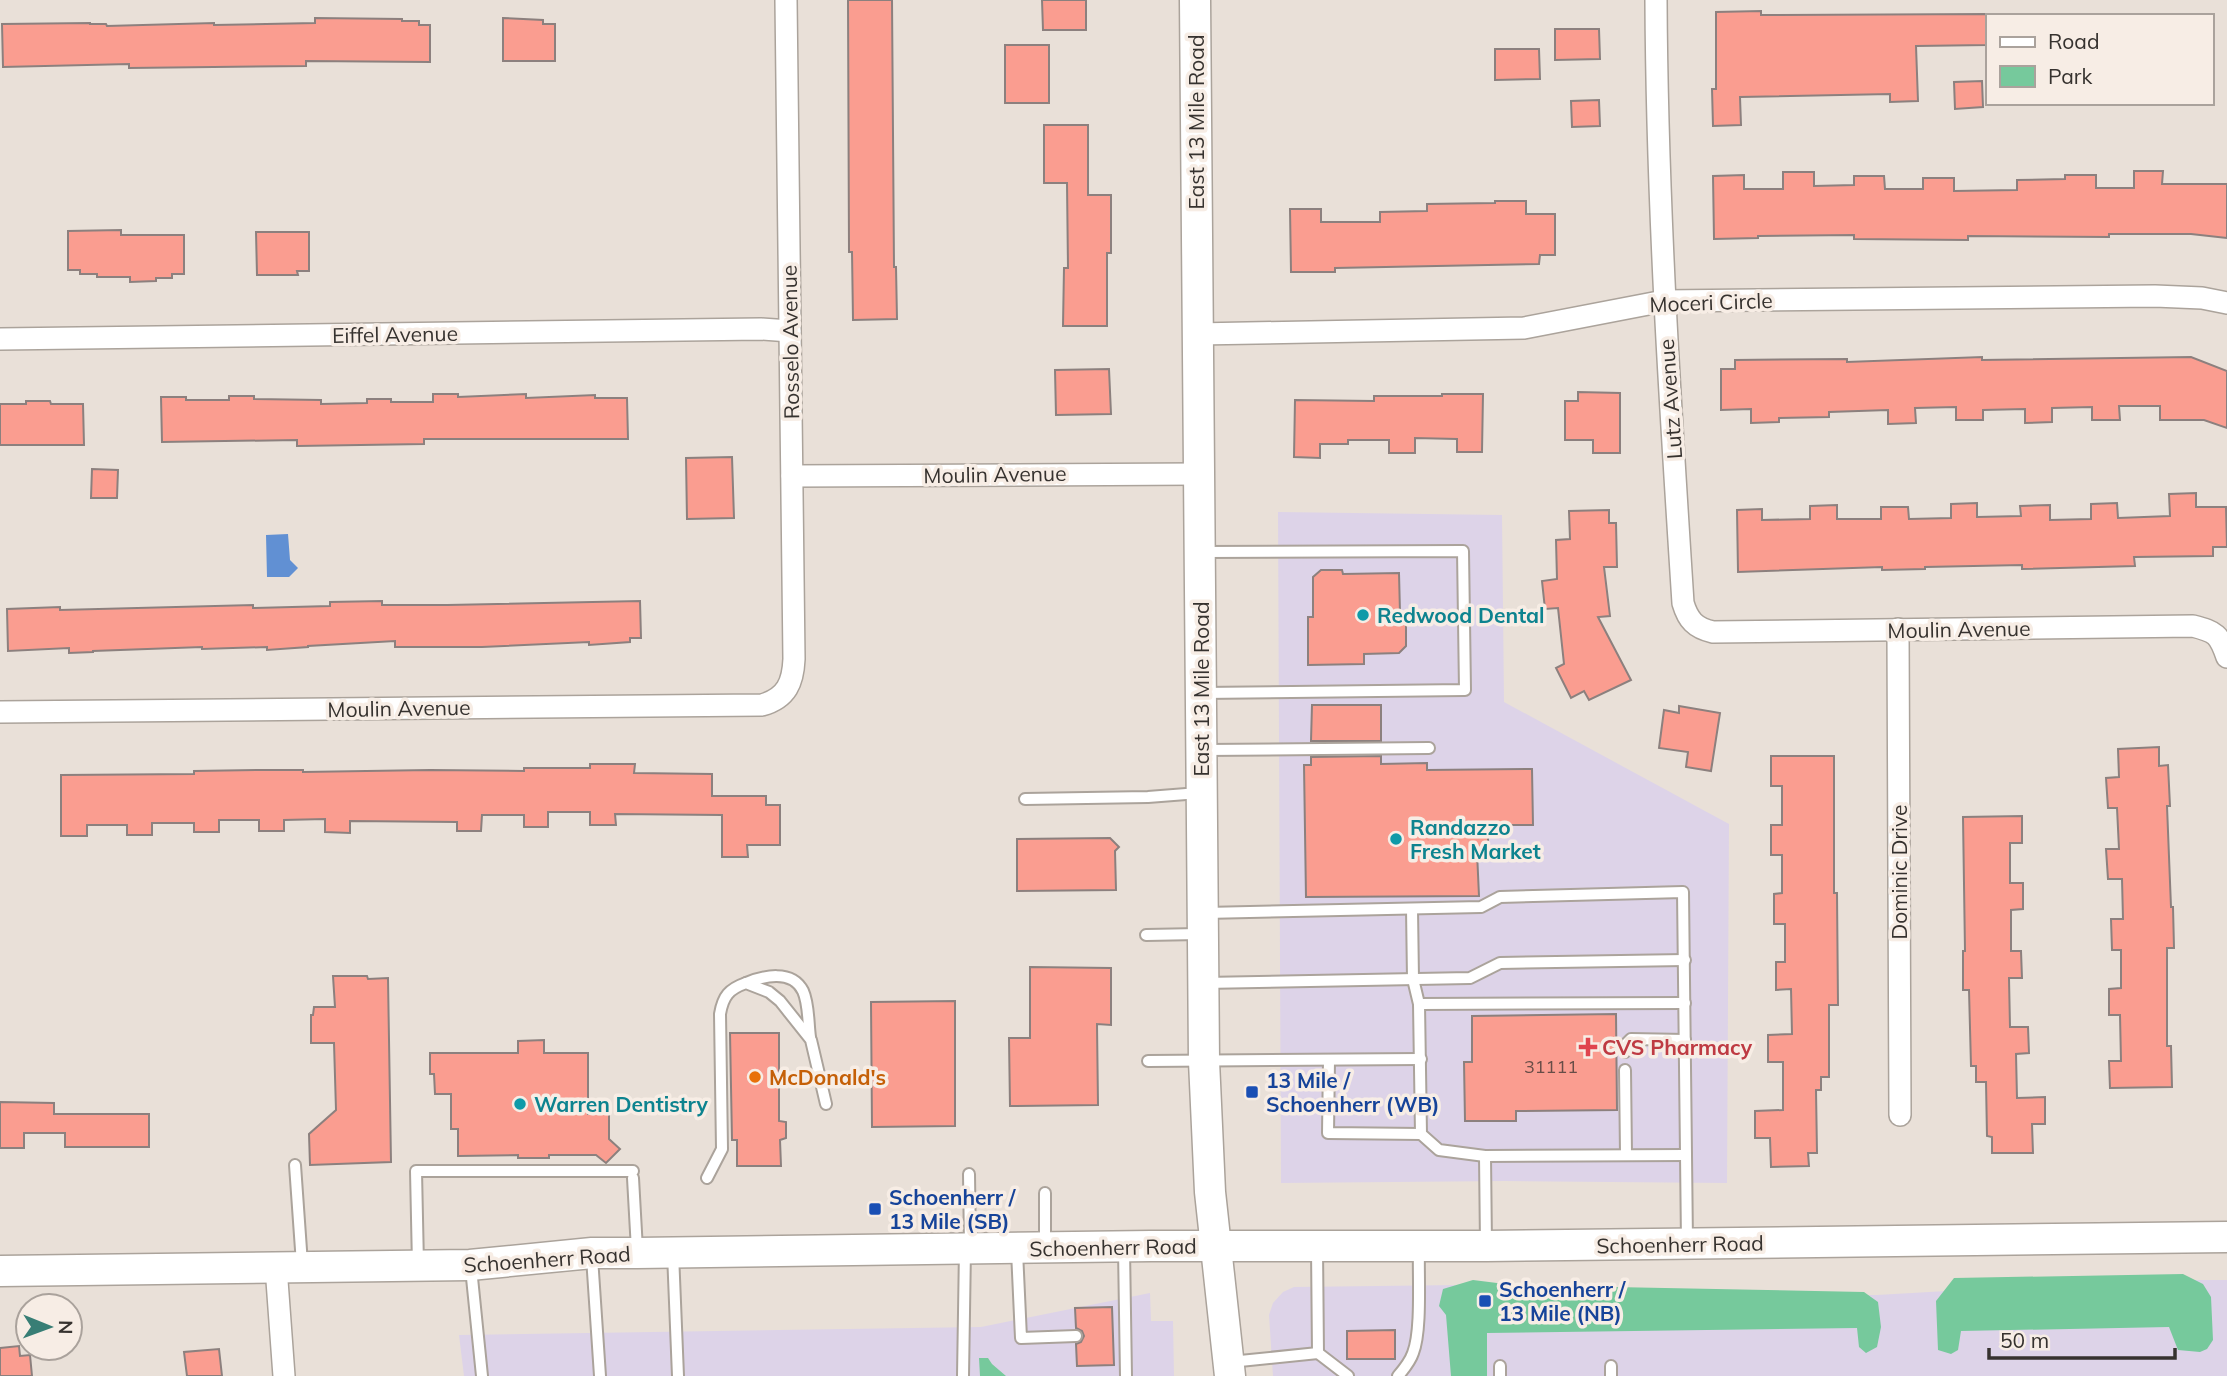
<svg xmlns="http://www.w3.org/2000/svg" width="2227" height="1376" viewBox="0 0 2227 1376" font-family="Mulish,sans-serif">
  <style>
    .commercial { fill: #ddd3e8 }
    .green { fill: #76c99c }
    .water { fill: #6190d3 }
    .building { fill: #fa9d90; stroke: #8c807e; stroke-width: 2 }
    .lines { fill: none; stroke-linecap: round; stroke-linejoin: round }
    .lane-casing { stroke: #aba39b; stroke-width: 14 }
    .street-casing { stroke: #aba39b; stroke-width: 24 }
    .secondary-casing { stroke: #aba39b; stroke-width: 33 }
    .lane { stroke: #fff; stroke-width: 10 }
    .street { stroke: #fff; stroke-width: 21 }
    .secondary { stroke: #fff; stroke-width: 30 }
    .culture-dot { fill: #0f9aa8; stroke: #f7ede5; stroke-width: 2.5 }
    .health-dot { fill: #e0444e; stroke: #f7ede5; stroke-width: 2.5 }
    .food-dot { fill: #e8710a; stroke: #f7ede5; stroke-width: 2.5 }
    .transit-dot { fill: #1a4fb4; stroke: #f7ede5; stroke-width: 2.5 }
    .labels { text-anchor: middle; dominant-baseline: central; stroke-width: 7; stroke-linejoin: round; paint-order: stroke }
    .number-label { font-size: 18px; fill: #674d47 }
    .street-label { font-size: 21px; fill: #36322f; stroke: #f7ede5 }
    .culture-label { font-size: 21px; font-weight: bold; fill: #0d838f; stroke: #f7ede5; text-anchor: start }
    .health-label { font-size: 21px; font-weight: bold; fill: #be3a42; stroke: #f7ede5; text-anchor: start }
    .food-label { font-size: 21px; font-weight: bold; fill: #c56008; stroke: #f7ede5; text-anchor: start }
    .transit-label { font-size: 21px; font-weight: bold; fill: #164399; stroke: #f7ede5; text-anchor: start }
  </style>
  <rect width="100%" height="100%" fill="#e9e0d8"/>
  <g class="commercial">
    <polygon points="1278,512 1502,515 1504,702 1729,824 1727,1183 1505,1181 1281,1183"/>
    <polygon points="1972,1280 2227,1280 2227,1376 1273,1376 1269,1315 1273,1303 1283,1292 1294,1287 1461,1285 1593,1295 1877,1295 1947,1291"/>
    <polygon points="1150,1293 1151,1321 1173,1321 1174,1376 464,1376 459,1335 981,1327"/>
  </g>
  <g class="green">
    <polygon points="2183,1274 2203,1284 2211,1297 2213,1340 2207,1349 2200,1352 2178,1350 2169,1327 1961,1331 1958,1350 1951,1354 1938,1350 1936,1301 1954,1278"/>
    <polygon points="1473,1280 1513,1285 1864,1292 1878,1302 1881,1327 1877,1347 1866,1353 1859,1347 1857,1328 1487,1333 1487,1376 1451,1376 1446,1315 1439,1306 1443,1289"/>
    <polygon points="979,1358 988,1358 992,1364 1006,1376 980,1376"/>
  </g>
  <polygon class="water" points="288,534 290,560 298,568 289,577 267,577 266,535"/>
  <g class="building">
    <polygon points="848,0 892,0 894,267 896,267 897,319 853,320 852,252 849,252"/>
    <polygon points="1042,0 1086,0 1086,30 1043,30"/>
    <polygon points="1761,11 1761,15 1987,14 1987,45 1916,46 1918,101 1890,102 1890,94 1740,97 1741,125 1713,126 1712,89 1716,89 1716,12"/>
    <polygon points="315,18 402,19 402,21 419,21 419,25 430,25 430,62 306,61 306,66 129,68 129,64 3,67 2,24 90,23 90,24 106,24 107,26 214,23 214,25 315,23"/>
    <polygon points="503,18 543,20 543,24 555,24 555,61 503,61"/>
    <polygon points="1555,29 1599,29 1600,59 1555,60"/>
    <rect x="1005" y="45" width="44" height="58"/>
    <polygon points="1495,49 1539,49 1540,79 1495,80"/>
    <polygon points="1982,81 1983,107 1955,109 1954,82"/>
    <polygon points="1599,100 1600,126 1572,127 1571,101"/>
    <polygon points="1044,125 1088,125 1088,195 1111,195 1111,253 1107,253 1107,326 1063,326 1064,268 1068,268 1067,183 1044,183"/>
    <polygon points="2134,171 2163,171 2162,184 2227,184 2227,238 2191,234 2109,234 2109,237 1968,236 1968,240 1854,239 1854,235 1758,236 1758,238 1714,239 1713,176 1744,175 1744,189 1783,189 1783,172 1814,172 1814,186 1854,185 1854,176 1884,176 1885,189 1923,189 1923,178 1954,178 1954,191 2017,190 2017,180 2065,179 2065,175 2096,175 2096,188 2134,188"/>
    <polygon points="1495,201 1526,201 1526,214 1555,214 1555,255 1540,255 1539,264 1335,268 1335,272 1291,272 1290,209 1321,209 1321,222 1380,222 1380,212 1427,211 1427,204 1495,203"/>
    <polygon points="121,230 121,235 184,235 184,274 172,274 172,278 156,278 156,281 130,282 130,277 97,277 97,274 80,274 80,270 68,270 68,231"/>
    <polygon points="256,232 309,232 309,271 297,271 298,275 257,275"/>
    <polygon points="1982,357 1982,360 2191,357 2227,371 2227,428 2204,420 2160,420 2160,406 2119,406 2120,420 2092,420 2092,407 2052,408 2052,422 2025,423 2025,409 1983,410 1983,420 1956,420 1956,407 1915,408 1916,423 1888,424 1888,410 1829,412 1829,417 1779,418 1779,422 1751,423 1751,409 1721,410 1721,369 1735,369 1735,360 1847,359 1847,362"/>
    <polygon points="1109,369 1111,414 1056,415 1055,370"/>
    <polygon points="1578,392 1620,393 1620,453 1593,453 1593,440 1565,440 1565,401 1578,401"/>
    <polygon points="433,394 458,394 458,397 526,394 526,398 595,395 595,398 627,398 628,439 424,439 424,444 297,446 297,440 162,442 161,397 186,397 186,400 229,400 229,396 254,396 254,399 321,400 321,404 367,403 367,399 391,399 391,402 433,402"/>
    <polygon points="1442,394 1483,394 1482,452 1457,452 1457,439 1415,438 1415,453 1389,453 1389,440 1348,440 1348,444 1320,444 1320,458 1294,457 1295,400 1374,401 1374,396 1442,396"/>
    <polygon points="26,401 50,401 51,404 83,404 84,445 0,445 0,404 26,404"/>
    <polygon points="732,457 734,518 687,519 686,458"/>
    <polygon points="92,469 118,470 117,498 91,498"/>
    <polygon points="2196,493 2196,507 2226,507 2227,547 2213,547 2213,556 2134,557 2135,566 2022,569 2022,565 1925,567 1925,569 1882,570 1882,567 1738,572 1737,510 1762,509 1762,520 1810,519 1810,506 1837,505 1837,519 1881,519 1881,507 1908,507 1909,519 1951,518 1951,504 1977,503 1977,517 2021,516 2020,506 2050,505 2050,520 2091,519 2091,504 2117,503 2118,518 2170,516 2169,494"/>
    <polygon points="1609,510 1609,523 1616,523 1617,567 1604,567 1610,616 1598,617 1631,680 1589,700 1584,691 1571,698 1556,668 1564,664 1558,608 1545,609 1542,581 1557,579 1556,540 1570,539 1569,511"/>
    <polygon points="1321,570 1342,570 1343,574 1399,573 1400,613 1406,613 1406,646 1399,653 1364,654 1364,664 1308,665 1308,617 1313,617 1313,577"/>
    <polygon points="382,601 382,605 447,605 640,601 641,638 630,638 630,642 589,645 589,642 482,647 395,647 395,641 308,646 308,647 267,650 267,647 202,649 202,647 93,651 93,652 69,653 69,648 8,651 7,609 60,607 60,610 253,605 253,608 330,606 330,602"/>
    <polygon points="1312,705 1381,705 1381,741 1311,741"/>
    <polygon points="1679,706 1720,713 1711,771 1686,767 1688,752 1659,748 1664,710 1679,713"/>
    <polygon points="2159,747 2159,766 2168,765 2170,806 2167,806 2171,907 2173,907 2174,948 2167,948 2167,1046 2171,1046 2172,1087 2110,1088 2109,1061 2121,1061 2120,1015 2109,1015 2109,989 2121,988 2121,950 2112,950 2111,919 2123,919 2122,879 2108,879 2106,849 2119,849 2117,808 2108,808 2106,778 2119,777 2118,749"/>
    <polygon points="1381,756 1381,764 1427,763 1427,770 1532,769 1533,825 1488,825 1488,852 1477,852 1479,896 1306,897 1304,765 1311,765 1311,757"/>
    <polygon points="1771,756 1834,756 1834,893 1837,893 1838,1005 1829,1005 1829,1077 1821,1077 1821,1090 1816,1090 1817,1153 1808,1153 1809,1166 1771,1167 1770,1138 1755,1138 1755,1111 1783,1110 1783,1062 1768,1062 1768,1035 1792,1034 1791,989 1776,990 1776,962 1785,962 1785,924 1774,924 1774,894 1782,893 1782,855 1771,855 1771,825 1782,825 1782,786 1771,786"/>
    <polygon points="590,764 635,764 634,773 712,774 712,796 766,796 766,805 780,805 780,845 747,845 748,857 722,857 722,815 615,814 616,825 590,825 590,812 548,812 548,827 524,827 524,815 482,815 481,831 457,831 457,822 350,821 350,833 325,832 325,819 284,820 284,831 259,831 259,820 219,820 219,832 194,832 194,823 152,823 152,835 127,835 127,825 87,825 87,836 61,836 61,775 194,774 194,771 259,770 303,770 303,772 430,770 524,771 524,768 590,768"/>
    <polygon points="2022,816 2022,843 2010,843 2010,883 2023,883 2023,909 2011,910 2011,951 2021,951 2022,978 2009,978 2010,1027 2028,1027 2029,1053 2016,1054 2017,1098 2045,1097 2045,1124 2032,1124 2033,1153 1992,1153 1992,1137 1987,1136 1986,1082 1976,1082 1976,1066 1971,1066 1969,990 1963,990 1963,951 1965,951 1963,817"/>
    <polygon points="1110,838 1119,847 1115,851 1116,890 1017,891 1017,839"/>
    <polygon points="1030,967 1111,968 1111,1025 1097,1024 1098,1105 1010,1106 1009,1038 1030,1038"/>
    <polygon points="333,976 367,976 368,979 388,978 391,1162 310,1165 309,1134 336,1110 334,1043 311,1043 311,1015 313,1015 314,1007 335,1007"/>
    <polygon points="955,1001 955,1126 872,1127 871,1002"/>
    <polygon points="1616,1014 1617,1110 1516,1111 1516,1121 1465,1121 1464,1062 1472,1062 1472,1016"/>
    <polygon points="730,1033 779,1033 779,1121 786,1122 786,1138 780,1140 781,1166 737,1166 737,1140 732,1140"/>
    <polygon points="544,1040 544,1053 588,1053 588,1114 609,1114 609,1139 620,1149 606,1163 596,1155 549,1155 549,1158 518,1158 518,1155 458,1156 458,1129 451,1129 451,1094 435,1094 434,1074 430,1074 430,1053 518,1053 518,1041"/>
    <polygon points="0,1102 54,1103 54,1114 149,1114 149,1147 65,1147 65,1133 24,1133 24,1148 0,1148"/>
    <polygon points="1112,1307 1114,1365 1077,1366 1076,1344 1081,1342 1084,1336 1082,1331 1076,1328 1075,1308"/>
    <polygon points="1395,1330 1395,1359 1347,1359 1347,1331"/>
    <polygon points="19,1346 20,1356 30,1355 32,1376 0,1376 0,1348"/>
    <polygon points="219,1349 222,1376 187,1376 184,1352"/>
  </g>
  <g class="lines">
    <g class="lane-casing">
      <g id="lane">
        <polyline points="1202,552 1463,551 1465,690 1202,693"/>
        <polyline points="1204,750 1429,748"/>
        <polyline points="1025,799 1148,797 1199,793"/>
        <polyline points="1412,909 1413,979 1419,1004 1421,1134 1439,1150 1485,1156 1686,1155"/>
        <polyline points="1205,913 1481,907 1500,897 1683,892 1687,1242"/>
        <polyline points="1146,935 1199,934"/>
        <path d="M746,983C763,976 792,969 803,991C809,1004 808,1023 810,1037"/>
        <polyline points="1204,983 1470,978 1500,963 1685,960"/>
        <polyline points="1419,1004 1685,1003"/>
        <polyline points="1625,1052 1627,1043 1631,1039 1685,1040"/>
        <polyline points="1329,1060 1328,1133 1421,1134"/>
        <polyline points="1148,1061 1421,1059"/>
        <polyline points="1625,1070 1626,1155"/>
        <polyline points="1485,1156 1486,1245"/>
        <polyline points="295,1165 302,1264"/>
        <polyline points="969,1174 970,1246"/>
        <polyline points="633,1178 637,1250"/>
        <path d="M707,1178L722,1149L720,1014C723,996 729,989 746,983L769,992L780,1001L811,1040L826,1104"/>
        <polyline points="1045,1246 1045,1193"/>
        <polyline points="1124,1249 1126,1376"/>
        <polyline points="1017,1251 1021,1338 1076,1336"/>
        <polyline points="673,1253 678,1376"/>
        <polyline points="592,1257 600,1376"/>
        <polyline points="418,1265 416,1171 633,1171"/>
        <polyline points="471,1268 482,1376"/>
        <polyline points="1318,1353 1348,1376"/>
        <polyline points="1230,1362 1318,1353 1317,1248"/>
        <polyline points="1500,1366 1500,1376"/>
        <polyline points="1611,1366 1611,1376"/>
        <polyline points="963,1376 965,1249"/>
        <path d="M1398,1376C1404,1369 1410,1362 1413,1353C1422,1330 1418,1275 1419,1248"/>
      </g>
    </g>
    <g class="street-casing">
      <g id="street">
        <path d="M1656,0C1657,201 1670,402 1683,603C1688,620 1695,628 1713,632L2193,626C2216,632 2219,634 2227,657"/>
        <polyline points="1197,334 1524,328 1664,301 2155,296 2202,298 2227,303"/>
        <polyline points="0,339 761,329 790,331"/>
        <polyline points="792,476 1199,474"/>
        <polyline points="1898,629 1900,1115"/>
        <path d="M0,712L762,705C787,698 793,682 794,659L786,0"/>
        <polyline points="276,1267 284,1376"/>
      </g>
    </g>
    <g class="secondary-casing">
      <g id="secondary">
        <polyline points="1195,0 1204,1061 1210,1192 1230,1376"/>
        <polyline points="0,1271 470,1265 592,1253 637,1253 1151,1246 1486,1246 2227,1237"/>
      </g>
    </g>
    <use href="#lane" class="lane"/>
    <use href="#street" class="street"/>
    <use href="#secondary" class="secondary"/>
  </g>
  <g class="culture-dot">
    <circle cx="1363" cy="615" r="7"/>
    <circle cx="1396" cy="839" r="7"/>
    <circle cx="520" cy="1104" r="7"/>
  </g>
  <path class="health-dot" d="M1584.5 1036.5h7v7h7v7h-7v7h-7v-7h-7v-7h7z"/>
  <circle class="food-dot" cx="755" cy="1077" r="7"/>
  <g class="transit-dot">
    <rect x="1245" y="1085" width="14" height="14" rx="3.5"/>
    <rect x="868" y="1202" width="14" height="14" rx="3.5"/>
    <rect x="1478" y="1294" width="14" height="14" rx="3.5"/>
  </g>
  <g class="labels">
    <g class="number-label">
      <text x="1551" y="1066">31111</text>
    </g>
    <g class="street-label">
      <text transform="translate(1196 122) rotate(-90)">East 13 Mile Road</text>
      <text transform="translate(1711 302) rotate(-2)">Moceri Circle</text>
      <text transform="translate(395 334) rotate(-1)">Eiffel Avenue</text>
      <text transform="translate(790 342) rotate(-91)">Rosselo Avenue</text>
      <text transform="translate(1670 399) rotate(-94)">Lutz Avenue</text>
      <text transform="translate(995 474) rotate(-1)">Moulin Avenue</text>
      <text transform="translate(1959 629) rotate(-1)">Moulin Avenue</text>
      <text transform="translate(1201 689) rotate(-90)">East 13 Mile Road</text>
      <text transform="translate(399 708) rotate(-1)">Moulin Avenue</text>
      <text transform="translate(1899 872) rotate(-90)">Dominic Drive</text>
      <text transform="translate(1680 1244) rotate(-1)">Schoenherr Road</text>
      <text transform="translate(1113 1247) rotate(-1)">Schoenherr Road</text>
      <text transform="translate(547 1259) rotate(-4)">Schoenherr Road</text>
    </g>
    <g class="culture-label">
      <text x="1377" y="615">Redwood Dental</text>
      <text x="1410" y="827">Randazzo<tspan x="1410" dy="24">Fresh Market</tspan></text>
      <text x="534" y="1104">Warren Dentistry</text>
    </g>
    <g class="health-label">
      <text x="1602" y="1047">CVS Pharmacy</text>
    </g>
    <g class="food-label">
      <text x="769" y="1077">McDonald's</text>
    </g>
    <g class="transit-label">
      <text x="1266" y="1080">13 Mile /<tspan x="1266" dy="24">Schoenherr (WB)</tspan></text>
      <text x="889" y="1197">Schoenherr /<tspan x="889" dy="24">13 Mile (SB)</tspan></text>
      <text x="1499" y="1289">Schoenherr /<tspan x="1499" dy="24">13 Mile (NB)</tspan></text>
    </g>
  </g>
  <rect x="1986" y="14" width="228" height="91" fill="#f7ede5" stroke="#aaa29c" stroke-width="2"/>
  <rect x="2000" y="37" width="35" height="10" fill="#ffffff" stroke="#aaa29c" stroke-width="2"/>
  <text x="2048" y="49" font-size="21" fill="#36322f">Road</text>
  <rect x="2000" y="66" width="35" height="21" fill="#76c99c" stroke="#aaa29c" stroke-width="2"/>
  <text x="2048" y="84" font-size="21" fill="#36322f">Park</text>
  <g transform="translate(49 1327) rotate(91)"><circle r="33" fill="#f7ede5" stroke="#aaa29c" stroke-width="2"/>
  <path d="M0-5L12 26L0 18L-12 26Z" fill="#387e75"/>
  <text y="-10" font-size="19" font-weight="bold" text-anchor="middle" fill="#36322f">N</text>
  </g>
  <path d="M1989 1348v10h186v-10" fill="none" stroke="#36322f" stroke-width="3.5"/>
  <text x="2000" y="1348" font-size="21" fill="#36322f" stroke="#f7ede5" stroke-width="5" paint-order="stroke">50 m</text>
</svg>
